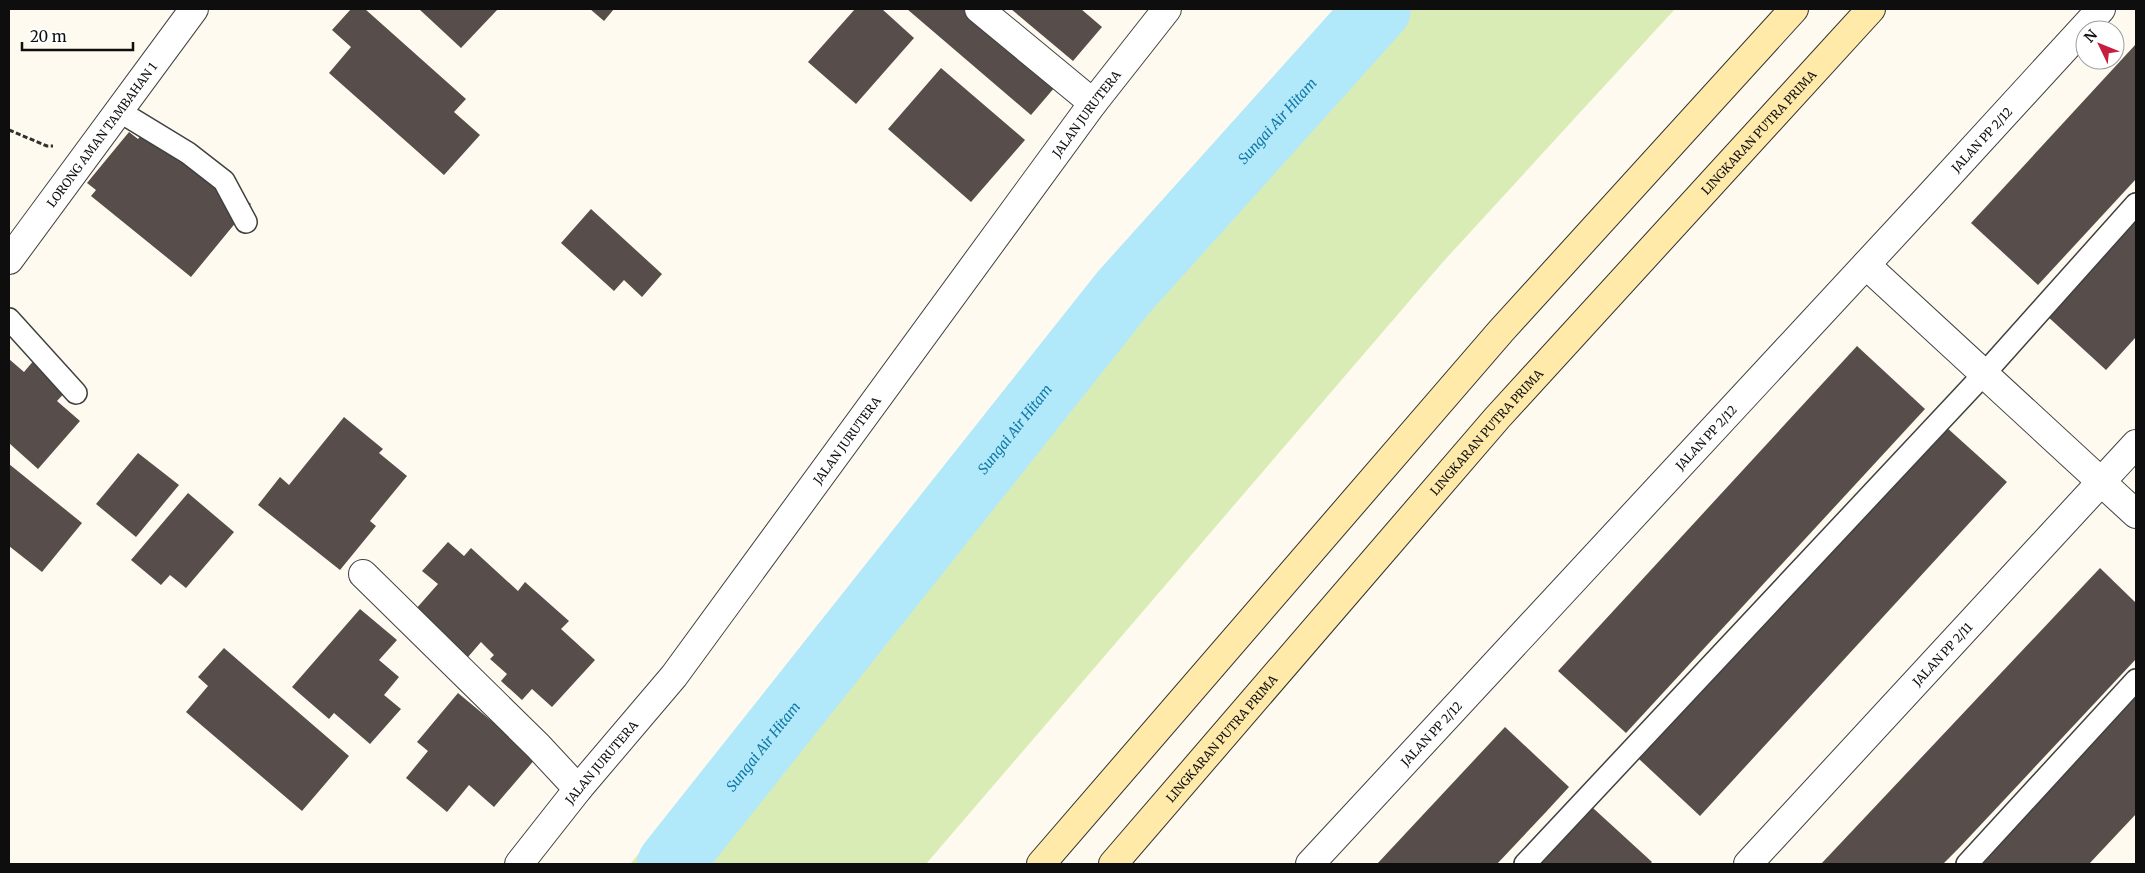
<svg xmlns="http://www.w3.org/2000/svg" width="2145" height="873" viewBox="0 0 2145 873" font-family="Merriweather,serif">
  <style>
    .green { fill: #d9ecb6 }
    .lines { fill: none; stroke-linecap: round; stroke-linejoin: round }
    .river { stroke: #b1e8fa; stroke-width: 66 }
    .building { fill: #574d4a }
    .service-casing { stroke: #414141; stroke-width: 24 }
    .minor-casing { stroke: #414141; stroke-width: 30 }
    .secondary-casing { stroke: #303030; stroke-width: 30 }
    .path { stroke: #303030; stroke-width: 3; stroke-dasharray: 5 2.5; stroke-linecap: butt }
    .service { stroke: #fff; stroke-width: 21 }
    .minor { stroke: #fff; stroke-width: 28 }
    .secondary { stroke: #ffeaaa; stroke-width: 28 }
    .labels { text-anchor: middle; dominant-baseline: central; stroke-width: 5; stroke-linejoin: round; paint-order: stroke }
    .street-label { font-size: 12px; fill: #0e0e0e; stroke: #fff }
    .water-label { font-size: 14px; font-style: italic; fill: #1079a7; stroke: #fff }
  </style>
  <rect width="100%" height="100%" fill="#fffaef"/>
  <polygon class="green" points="1371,9 1675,9 1442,263 926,864 630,864 1275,114"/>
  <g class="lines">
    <path class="river" id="s1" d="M670,864L1123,293L1378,9"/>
  </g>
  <g class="building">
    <polygon points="351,9 365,9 466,99 454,112 480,135 444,175 329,73 351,47 332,30"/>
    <polygon points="419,9 498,9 461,48"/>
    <polygon points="590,9 614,9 604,21"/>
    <polygon points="855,9 882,9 914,38 856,104 808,62"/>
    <polygon points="907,9 977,9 1061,80 1031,115"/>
    <polygon points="1011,9 1081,9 1102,27 1073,61"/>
    <polygon points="2136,44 2136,179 2038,285 1971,223"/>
    <polygon points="941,68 1025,140 971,202 888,129"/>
    <polygon points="151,123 251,204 191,277 91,196 96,190 87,183 129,132 138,139"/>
    <polygon points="591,209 662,274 642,297 624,280 614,291 561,243"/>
    <polygon points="2136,218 2136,337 2106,370 2046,315"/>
    <polygon points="1857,346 1925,409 1626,733 1558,671"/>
    <polygon points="9,359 24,372 35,359 69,388 57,401 80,421 38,469 9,443"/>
    <polygon points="344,417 383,449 379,453 407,476 370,521 376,526 340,570 258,505 280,477 289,485"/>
    <polygon points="1945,426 2007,482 1700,816 1639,759"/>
    <polygon points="138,453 179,485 136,537 96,504"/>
    <polygon points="9,464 82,523 42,572 9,546"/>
    <polygon points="188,493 234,532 186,588 170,575 161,585 131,560"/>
    <polygon points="448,542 464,556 471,548 518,591 525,582 569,621 561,629 595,660 552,707 532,689 522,700 501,681 507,674 490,659 494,655 481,642 468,657 415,610 438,584 422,571"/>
    <polygon points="2100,568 2136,603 2136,659 1959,848 1943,864 1821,864"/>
    <polygon points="360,609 397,640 379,660 399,677 384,695 401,709 370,744 334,713 329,719 292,687"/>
    <polygon points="224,648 349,756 302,811 186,712 208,686 198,677"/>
    <polygon points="458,693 536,758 494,807 469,785 447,812 406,778 428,751 417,742"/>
    <polygon points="2136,694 2136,814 2089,864 1979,864"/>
    <polygon points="1505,727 1569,787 1545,813 1497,864 1377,864"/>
    <polygon points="1593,808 1652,862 1650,864 1540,864"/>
  </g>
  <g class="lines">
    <g class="service-casing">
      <g id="service">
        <polyline points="119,111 188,153 224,181 246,222"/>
        <polyline points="9,319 76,393"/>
        <polyline points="1525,864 1984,374 2136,204"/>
        <polyline points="1967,864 2136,680"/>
      </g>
    </g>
    <g class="minor-casing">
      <g id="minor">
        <polyline points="979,9 1093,103"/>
        <path id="s2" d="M9,260L194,9"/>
        <polyline points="1866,265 2136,514"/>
        <polyline points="363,574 538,746 578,789"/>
        <path id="s3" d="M519,864L578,789L674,676L1093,103L1167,9"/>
        <path id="s4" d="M1310,864L1925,201L2101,9"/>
        <path id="s5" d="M1748,864L2136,444"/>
      </g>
    </g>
    <g class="secondary-casing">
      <g id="secondary">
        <polyline points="1041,864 1501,331 1794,9"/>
        <path id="s6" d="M1113,864L1497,418L1871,9"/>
      </g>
    </g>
    <polyline class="path" points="9,130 47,146 53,146"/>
    <use href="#service" class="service"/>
    <use href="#minor" class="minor"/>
    <use href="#secondary" class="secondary"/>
  </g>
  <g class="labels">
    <g class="street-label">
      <text stroke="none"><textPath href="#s3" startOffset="941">JALAN JURUTERA</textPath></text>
      <text stroke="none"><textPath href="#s6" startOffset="976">LINGKARAN PUTRA PRIMA</textPath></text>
      <text stroke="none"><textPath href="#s2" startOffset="156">LORONG AMAN TAMBAHAN 1</textPath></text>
      <text stroke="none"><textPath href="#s4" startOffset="988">JALAN PP 2/12</textPath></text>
      <text stroke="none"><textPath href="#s6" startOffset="571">LINGKARAN PUTRA PRIMA</textPath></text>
      <text stroke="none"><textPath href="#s4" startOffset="582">JALAN PP 2/12</textPath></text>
      <text stroke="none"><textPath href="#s3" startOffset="536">JALAN JURUTERA</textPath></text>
      <text stroke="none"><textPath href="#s5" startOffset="286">JALAN PP 2/11</textPath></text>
      <text stroke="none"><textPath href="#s4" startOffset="178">JALAN PP 2/12</textPath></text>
      <text stroke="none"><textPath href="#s6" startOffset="166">LINGKARAN PUTRA PRIMA</textPath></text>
      <text stroke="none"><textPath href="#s3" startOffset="131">JALAN JURUTERA</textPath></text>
    </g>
    <g class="water-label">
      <text stroke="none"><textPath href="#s1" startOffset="960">Sungai Air Hitam</textPath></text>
      <text stroke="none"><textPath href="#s1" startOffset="555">Sungai Air Hitam</textPath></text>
      <text stroke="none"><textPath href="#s1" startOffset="150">Sungai Air Hitam</textPath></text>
    </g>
  </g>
  <rect width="2145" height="873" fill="none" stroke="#0e0e0e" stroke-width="20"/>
  <g transform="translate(2100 45) rotate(313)"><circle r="24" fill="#ffffff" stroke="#9f9f9f"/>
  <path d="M0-4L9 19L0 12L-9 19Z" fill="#c61e3c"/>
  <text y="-8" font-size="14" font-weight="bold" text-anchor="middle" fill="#0e0e0e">N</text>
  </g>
  <path d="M22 42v8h111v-8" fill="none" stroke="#0e0e0e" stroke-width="2.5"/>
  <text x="30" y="42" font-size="15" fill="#0e0e0e" stroke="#ffffff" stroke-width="4" paint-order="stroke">20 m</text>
</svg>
